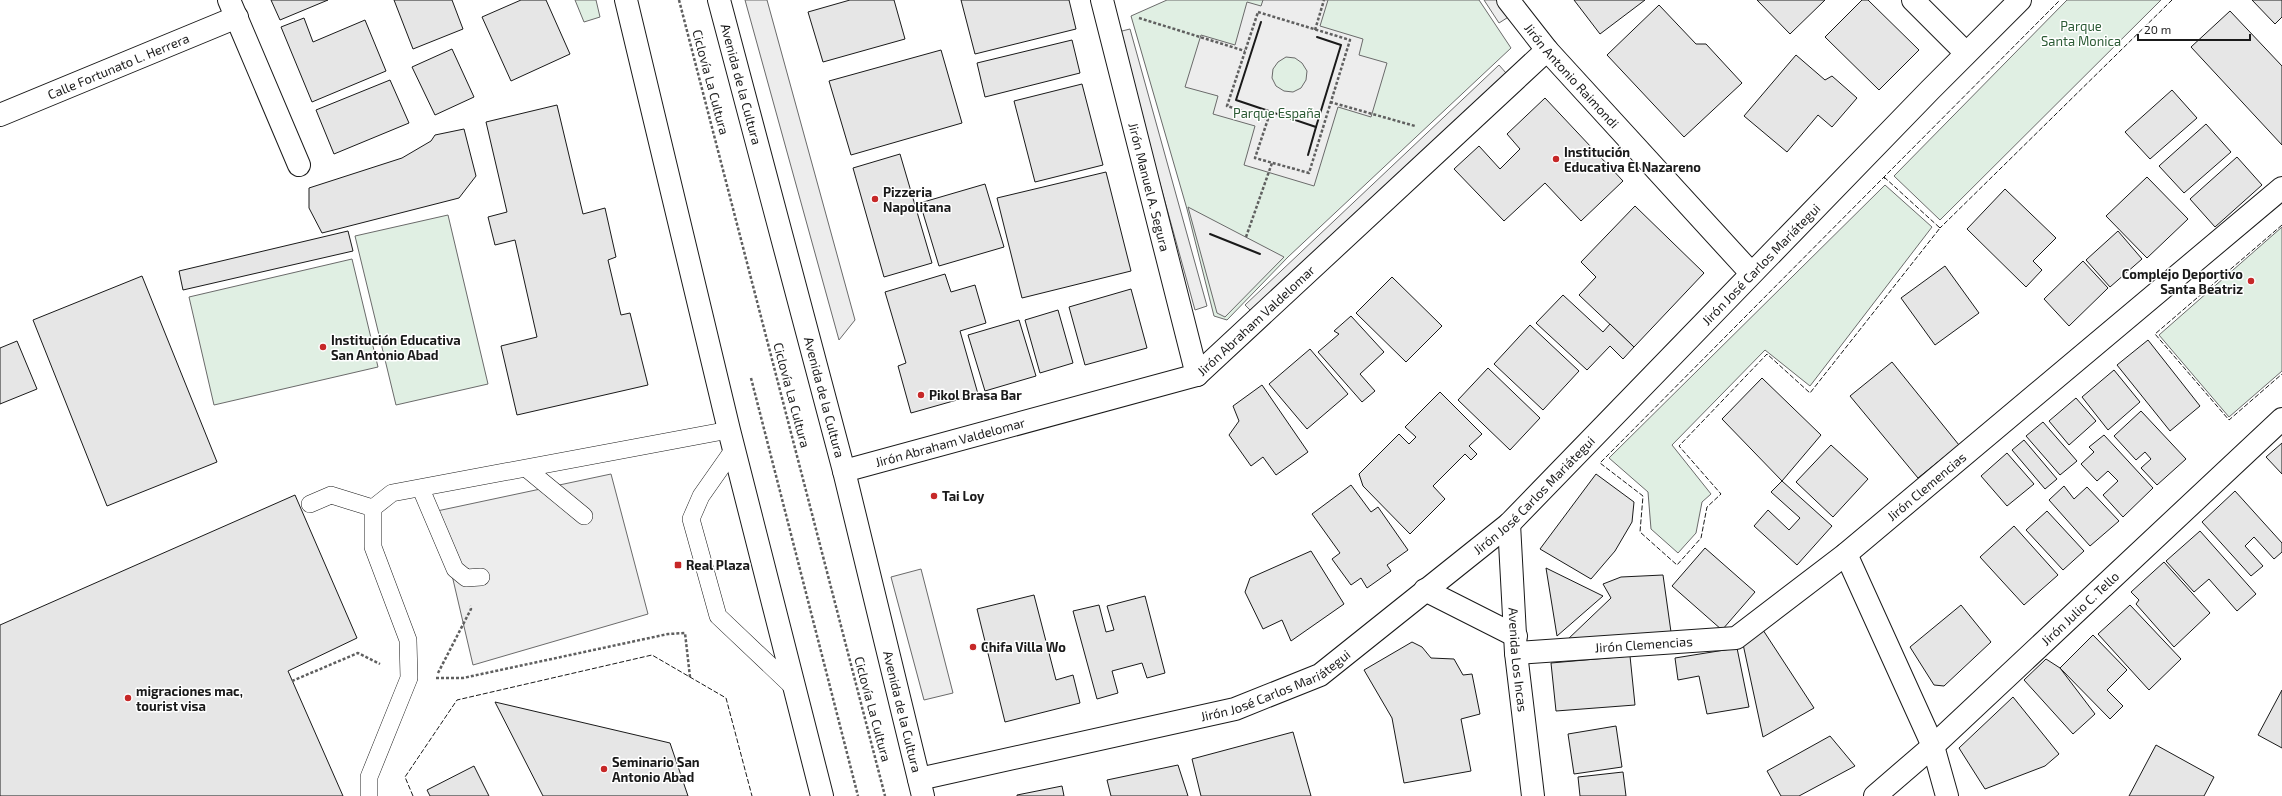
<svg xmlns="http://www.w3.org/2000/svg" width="2282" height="796" viewBox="0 0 2282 796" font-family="'Exo 2',sans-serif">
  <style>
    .green { fill: #e0efe3; stroke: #6a6a6a }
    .parking { fill: #ededed; stroke: #6a6a6a; fill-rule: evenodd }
    .building { fill: #e6e6e6; stroke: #1a1a1a }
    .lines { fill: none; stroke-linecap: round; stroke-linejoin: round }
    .service-casing { stroke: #1a1a1a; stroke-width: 18 }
    .minor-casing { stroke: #1a1a1a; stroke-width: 24 }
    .trunk-casing { stroke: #1a1a1a; stroke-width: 24 }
    .path { stroke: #5f5f5f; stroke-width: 2.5; stroke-dasharray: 3 2; stroke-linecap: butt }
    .service { stroke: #fff; stroke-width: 17 }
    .minor { stroke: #fff; stroke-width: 22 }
    .trunk { stroke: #fff; stroke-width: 22 }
    .fence { stroke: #1a1a1a; stroke-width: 1; stroke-dasharray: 5 2; stroke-linecap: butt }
    .wall { stroke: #1a1a1a; stroke-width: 2 }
    .poi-dot { fill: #c62828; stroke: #fff; stroke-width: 1.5 }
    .labels { text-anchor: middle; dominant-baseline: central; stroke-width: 3; stroke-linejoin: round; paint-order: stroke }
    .park-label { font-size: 13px; fill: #2b5a34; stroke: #fff }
    .street-label { font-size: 13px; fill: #1a1a1a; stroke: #fff }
    .poi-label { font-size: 13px; font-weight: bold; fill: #1a1a1a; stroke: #fff; text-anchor: start }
  </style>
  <rect width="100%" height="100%" fill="#fff"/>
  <g class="green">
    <polygon points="575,0 596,0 600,17 584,22"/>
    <polygon points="1167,0 1479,0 1511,48 1288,257 1227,320 1214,316 1187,209 1131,16"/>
    <polygon points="2067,0 2161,0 1940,220 1894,176"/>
    <polygon points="1885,185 1932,227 1810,386 1765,350 1672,445 1711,494 1702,502 1696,533 1678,553 1651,529 1648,492 1609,458"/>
    <polygon points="448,215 488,384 396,405 355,236"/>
    <polygon points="2282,227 2282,371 2229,417 2159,335"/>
    <polygon points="352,259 378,367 214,405 189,297"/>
  </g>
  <g class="parking">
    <polygon points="745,0 767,0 855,320 839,340"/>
    <path d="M1263,0H1328L1320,26L1363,39L1359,55L1387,63L1371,117L1338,107L1314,186L1244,165L1255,126L1213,114L1218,96L1185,87L1201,35L1235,45L1247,2L1261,6ZM1286,57L1295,58L1302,63L1307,71L1306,80L1301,88L1293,92L1284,91L1276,86L1272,78L1273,69L1278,62Z"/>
    <polygon points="1484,0 1499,0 1510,16 1499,23"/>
    <polygon points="1130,29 1207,306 1195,310 1118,32"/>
    <polygon points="1499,65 1506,73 1253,313 1245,305"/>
    <polygon points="1188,207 1284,257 1225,317 1217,313"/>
    <polygon points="611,474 648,614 473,665 437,511"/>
    <polygon points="921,569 953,693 924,700 891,577"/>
  </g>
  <g class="building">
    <polygon points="271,0 328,0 280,20"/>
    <polygon points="394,0 452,0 463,29 413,49"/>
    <polygon points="521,0 546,0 570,54 511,81 482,17"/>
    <polygon points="850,0 894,0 905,39 823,62 808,12"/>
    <polygon points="961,0 1069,0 1076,29 975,54"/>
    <polygon points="1574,0 1645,0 1600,34"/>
    <polygon points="1757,0 1825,0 1790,34"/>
    <polygon points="1862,0 1868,0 1919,50 1879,90 1825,37"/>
    <polygon points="2252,0 2282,0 2282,17 2275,24"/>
    <polygon points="1659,5 1696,44 1706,44 1742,83 1684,137 1607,55"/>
    <polygon points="2230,11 2282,66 2282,145 2191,47"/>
    <polygon points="304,18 313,42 365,20 386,71 312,102 281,27"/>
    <polygon points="1072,40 1080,73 985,97 977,63"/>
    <polygon points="452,49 474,97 435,115 412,67"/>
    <polygon points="941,50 962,123 851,155 829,81"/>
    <polygon points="1796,55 1825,80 1832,76 1857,98 1832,127 1818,115 1787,152 1744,116"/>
    <polygon points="390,80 409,123 334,154 316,110"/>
    <polygon points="1082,84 1103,165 1035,182 1014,101"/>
    <polygon points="2172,90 2197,118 2150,159 2125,132"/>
    <polygon points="1545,98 1623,181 1581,221 1545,183 1504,221 1454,169 1479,146 1500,169 1520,149 1507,134"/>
    <polygon points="557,105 583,214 605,208 616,257 608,260 621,315 630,313 648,385 517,415 501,346 537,337 515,240 495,245 488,217 507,212 486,122"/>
    <polygon points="2206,124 2231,152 2184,193 2159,166"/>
    <polygon points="464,129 476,176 459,198 322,233 309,208 309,188 402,158 431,141 435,135"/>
    <polygon points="900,154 932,263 884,277 853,168"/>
    <polygon points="2237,157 2262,185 2215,227 2190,199"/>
    <polygon points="1106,172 1131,271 1022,298 997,198"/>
    <polygon points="2147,177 2188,219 2147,258 2106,216"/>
    <polygon points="985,184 1004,247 939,266 920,203"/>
    <polygon points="2005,189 2056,238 2033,261 2042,270 2026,287 1967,229"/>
    <polygon points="1635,206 1704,273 1634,347 1579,295 1596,277 1581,262"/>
    <polygon points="348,231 353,251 183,290 179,271"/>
    <polygon points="2118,231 2142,259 2110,287 2086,260"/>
    <polygon points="2083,261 2108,288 2069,326 2044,299"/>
    <polygon points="1945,266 1979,313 1935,345 1901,298"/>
    <polygon points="945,274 951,292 975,285 986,323 960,331 978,394 911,413 898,366 906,363 885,292"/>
    <polygon points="142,276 217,462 107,506 33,320"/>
    <polygon points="1392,277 1442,326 1406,362 1356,313"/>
    <polygon points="1131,289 1147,348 1085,365 1069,307"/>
    <polygon points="1563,295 1603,332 1610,324 1634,347 1623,359 1610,346 1587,370 1536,323"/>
    <polygon points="1058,310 1073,363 1040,373 1025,320"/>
    <polygon points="1351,316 1384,352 1360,374 1375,391 1362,402 1318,352 1339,334 1334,331"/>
    <polygon points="1019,320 1036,376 985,391 968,335"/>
    <polygon points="1530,325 1579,371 1543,410 1494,364"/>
    <polygon points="2148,340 2200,406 2170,431 2117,365"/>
    <polygon points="17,341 37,389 0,404 0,348"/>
    <polygon points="1310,349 1348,394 1307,429 1269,384"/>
    <polygon points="1892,362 1959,445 1918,478 1850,396"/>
    <polygon points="1488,368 1540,418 1510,450 1458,400"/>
    <polygon points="2114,370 2140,402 2108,430 2082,397"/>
    <polygon points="1762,378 1821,435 1782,481 1722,419"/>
    <polygon points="1262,385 1308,452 1276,475 1263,457 1251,466 1229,435 1239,421 1233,406"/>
    <polygon points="1440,392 1482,434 1469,446 1477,454 1471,460 1465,454 1433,486 1445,499 1410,534 1363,486 1359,474 1399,434 1409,444 1416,437 1405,427"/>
    <polygon points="2076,398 2096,421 2069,445 2049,421"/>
    <polygon points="2141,411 2186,459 2157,485 2141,468 2151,459 2145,452 2136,460 2114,436"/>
    <polygon points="2043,422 2077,461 2060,475 2026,436"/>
    <polygon points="2104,435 2153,488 2123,517 2103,495 2118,481 2108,471 2097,481 2081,464 2094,452 2089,447"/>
    <polygon points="2024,440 2057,479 2045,489 2012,450"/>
    <polygon points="2282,443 2282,474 2266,457"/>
    <polygon points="1831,445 1868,479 1833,517 1796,482"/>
    <polygon points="2007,453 2034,484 2007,506 1981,476"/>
    <polygon points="1596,474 1634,502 1632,522 1615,551 1591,579 1540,549"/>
    <polygon points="1782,481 1832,526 1797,565 1754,526 1768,510 1789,530 1800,518 1771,492"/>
    <polygon points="1351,485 1371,512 1378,507 1408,550 1387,565 1391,571 1367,588 1361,578 1351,585 1332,559 1340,553 1312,514"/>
    <polygon points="2064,486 2074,499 2087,487 2119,521 2090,546 2049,500"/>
    <polygon points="2235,491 2282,543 2282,552 2274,559 2254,537 2245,546 2263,566 2251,576 2202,522"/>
    <polygon points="295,495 357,638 288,671 343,796 0,796 0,625"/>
    <polygon points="2047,511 2084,551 2063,570 2026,530"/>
    <polygon points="2014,526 2058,575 2024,605 1980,557"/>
    <polygon points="2200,531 2256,594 2237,611 2209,579 2194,592 2166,561"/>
    <polygon points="1705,548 1755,592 1722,630 1672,586"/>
    <polygon points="1311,551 1344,604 1291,641 1282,620 1263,629 1245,592 1250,578"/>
    <polygon points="2164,562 2210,613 2174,647 2136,604 2139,600 2131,592"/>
    <polygon points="1546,568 1603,596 1557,636"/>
    <polygon points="1663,575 1671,632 1566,641 1611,598 1603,584 1621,577"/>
    <polygon points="1034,595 1056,680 1073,675 1080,703 1005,722 977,609"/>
    <polygon points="1145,596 1165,673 1147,678 1142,663 1112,671 1118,693 1097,699 1073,611 1099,605 1106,632 1114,630 1107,606"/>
    <polygon points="1961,605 1991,642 1944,686 1934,685 1910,647"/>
    <polygon points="2130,605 2181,659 2149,690 2098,634"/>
    <polygon points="1763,630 1814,708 1763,737 1743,644"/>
    <polygon points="2093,635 2127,670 2107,690 2123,706 2110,719 2060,668"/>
    <polygon points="1412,642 1422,647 1431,658 1454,659 1463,675 1472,674 1480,714 1461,719 1471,771 1404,783 1392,718 1364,670"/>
    <polygon points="1737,648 1749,707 1707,714 1699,676 1678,680 1675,658"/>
    <polygon points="1630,656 1635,705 1556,711 1551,663"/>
    <polygon points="2046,659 2060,668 2095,714 2073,734 2024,680"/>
    <polygon points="2282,690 2282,748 2258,735"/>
    <polygon points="2013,697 2059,754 2045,766 1985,789 1959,748"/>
    <polygon points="495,702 670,743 688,796 543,796"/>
    <polygon points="1616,726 1622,767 1574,774 1568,734"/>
    <polygon points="1293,732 1311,796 1201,796 1192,759"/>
    <polygon points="1830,736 1855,766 1799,796 1781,796 1767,771"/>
    <polygon points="2156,745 2214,777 2204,796 2129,796"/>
    <polygon points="1178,765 1188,796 1111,796 1107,780"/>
    <polygon points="474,766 489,796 430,796 427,790"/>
    <polygon points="1623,772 1626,796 1580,796 1578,777"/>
    <polygon points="1062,786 1064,796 1017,796 1017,795"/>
  </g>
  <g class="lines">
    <g class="service-casing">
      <g id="service">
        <polyline points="734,449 701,496 691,519 718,616 795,689"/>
        <polyline points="527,469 584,516"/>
        <polyline points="421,489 455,569 466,578 481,577"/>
        <polyline points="310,504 331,495 373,508"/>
        <polyline points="369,796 369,777 409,678 408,640 373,547 373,508 392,493 729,430"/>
      </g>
    </g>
    <g class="minor-casing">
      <g id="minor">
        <polyline points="229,0 299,165"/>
        <path id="s1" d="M1102,0L1197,375"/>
        <path id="s2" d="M1508,0L1547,50L1751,273"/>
        <polyline points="1913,0 1966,53"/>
        <path id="s3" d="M0,115L237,17"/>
        <path id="s4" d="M844,471L1197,375L1547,50"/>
        <path id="s5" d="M1509,524L1516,653L1533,796"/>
        <polyline points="1846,554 1933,746 1947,796"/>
        <polyline points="1425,590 1516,636"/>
        <path id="s6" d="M1516,653L1736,638L1846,554L2282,188"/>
        <path id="s7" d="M919,779L1235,709L1320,675L1509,524L1930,90L2020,0"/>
        <path id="s8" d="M1875,796L1933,746L2282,419"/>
      </g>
    </g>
    <g class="trunk-casing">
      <g id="trunk">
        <polyline points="626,0 729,430 822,796"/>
        <path id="s9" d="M719,0L844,471L923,796"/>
      </g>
    </g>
    <g class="path">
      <polyline points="679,0 885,796"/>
      <polygon points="1258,12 1350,40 1309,173 1255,158 1268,119 1227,106"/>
      <polyline points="1139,18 1245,51"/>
      <polyline points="1315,30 1324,0"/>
      <polyline points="1330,102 1415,126"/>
      <polyline points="1246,237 1272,163"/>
      <polyline points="751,378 858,796"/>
      <polyline points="438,673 471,609 470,606"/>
      <polyline points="436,678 463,678 668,634 685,633 690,677"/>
      <polyline points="292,681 358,653 380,664"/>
    </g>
    <use href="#service" class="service"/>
    <use href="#minor" class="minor"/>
    <use href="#trunk" class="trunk"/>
    <g class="fence">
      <polygon points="1884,177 1940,228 1810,393 1767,354 1679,446 1721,494 1707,507 1701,538 1677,565 1640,532 1643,496 1600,463"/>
      <polyline points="1885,179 1884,177 2060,0"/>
      <polyline points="2282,225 2155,334 2229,420 2282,374"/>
      <polyline points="1939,227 1940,228 2172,0"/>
      <polyline points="413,796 405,777 457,700 652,655 726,698 752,796"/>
    </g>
    <g class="wall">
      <polyline points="1261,22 1236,100 1316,127 1341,45 1317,37"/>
      <polyline points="1308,155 1316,127"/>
      <polyline points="1210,234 1260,254"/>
    </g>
  </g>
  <g class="poi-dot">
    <circle cx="1556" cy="159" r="4"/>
    <circle cx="875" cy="199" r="4"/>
    <circle cx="2251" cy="281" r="4"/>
    <circle cx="323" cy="347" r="4"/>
    <circle cx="921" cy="395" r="4"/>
    <circle cx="934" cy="496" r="4"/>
    <rect x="674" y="561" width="8" height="8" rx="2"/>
    <circle cx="973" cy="647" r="4"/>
    <circle cx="128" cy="698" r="4"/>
    <circle cx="604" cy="769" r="4"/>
  </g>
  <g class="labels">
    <g class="park-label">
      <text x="2081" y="26">Parque<tspan x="2081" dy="15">Santa Monica</tspan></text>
      <text x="1277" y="113">Parque España</text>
    </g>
    <g class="street-label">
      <text stroke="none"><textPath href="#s3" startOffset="128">Calle Fortunato L. Herrera</textPath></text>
      <text stroke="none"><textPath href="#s2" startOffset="99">Jirón Antonio Raimondi</textPath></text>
      <text transform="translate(711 82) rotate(75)">Ciclovía La Cultura</text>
      <text stroke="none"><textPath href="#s9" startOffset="87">Avenida de la Cultura</textPath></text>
      <text stroke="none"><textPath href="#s1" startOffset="193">Jirón Manuel A. Segura</textPath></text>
      <text stroke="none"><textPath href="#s7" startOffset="1019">Jirón José Carlos Mariátegui</textPath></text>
      <text stroke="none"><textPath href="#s4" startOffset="446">Jirón Abraham Valdelomar</textPath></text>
      <text transform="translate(792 395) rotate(75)">Ciclovía La Cultura</text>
      <text stroke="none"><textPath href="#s9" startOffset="411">Avenida de la Cultura</textPath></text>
      <text stroke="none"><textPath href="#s4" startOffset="110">Jirón Abraham Valdelomar</textPath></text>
      <text stroke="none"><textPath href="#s6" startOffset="464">Jirón Clemencias</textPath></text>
      <text stroke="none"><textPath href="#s7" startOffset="695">Jirón José Carlos Mariátegui</textPath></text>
      <text stroke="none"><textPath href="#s8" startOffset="278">Jirón Julio C. Tello</textPath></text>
      <text stroke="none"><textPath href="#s6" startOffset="128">Jirón Clemencias</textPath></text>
      <text stroke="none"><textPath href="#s5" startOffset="136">Avenida Los Incas</textPath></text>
      <text stroke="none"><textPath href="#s7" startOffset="370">Jirón José Carlos Mariátegui</textPath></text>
      <text transform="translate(873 709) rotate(75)">Ciclovía La Cultura</text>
      <text stroke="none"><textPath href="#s9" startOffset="735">Avenida de la Cultura</textPath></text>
    </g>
    <g class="poi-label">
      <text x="1564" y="152">Institución<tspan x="1564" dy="15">Educativa El Nazareno</tspan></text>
      <text x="883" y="192">Pizzeria<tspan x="883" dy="15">Napolitana</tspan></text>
      <text x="2243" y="274" text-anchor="end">Complejo Deportivo<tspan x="2243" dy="15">Santa Beatriz</tspan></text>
      <text x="331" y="340">Institución Educativa<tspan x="331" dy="15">San Antonio Abad</tspan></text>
      <text x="929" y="395">Pikol Brasa Bar</text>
      <text x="942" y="496">Tai Loy</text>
      <text x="686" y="565">Real Plaza</text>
      <text x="981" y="647">Chifa Villa Wo</text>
      <text x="136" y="691">migraciones mac,<tspan x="136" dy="15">tourist visa</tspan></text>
      <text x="612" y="762">Seminario San<tspan x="612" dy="15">Antonio Abad</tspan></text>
    </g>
  </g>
  <path d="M2138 34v6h112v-6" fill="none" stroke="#1a1a1a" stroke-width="2"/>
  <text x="2144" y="34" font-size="12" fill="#1a1a1a" stroke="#ffffff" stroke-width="3" paint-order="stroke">20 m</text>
</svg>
